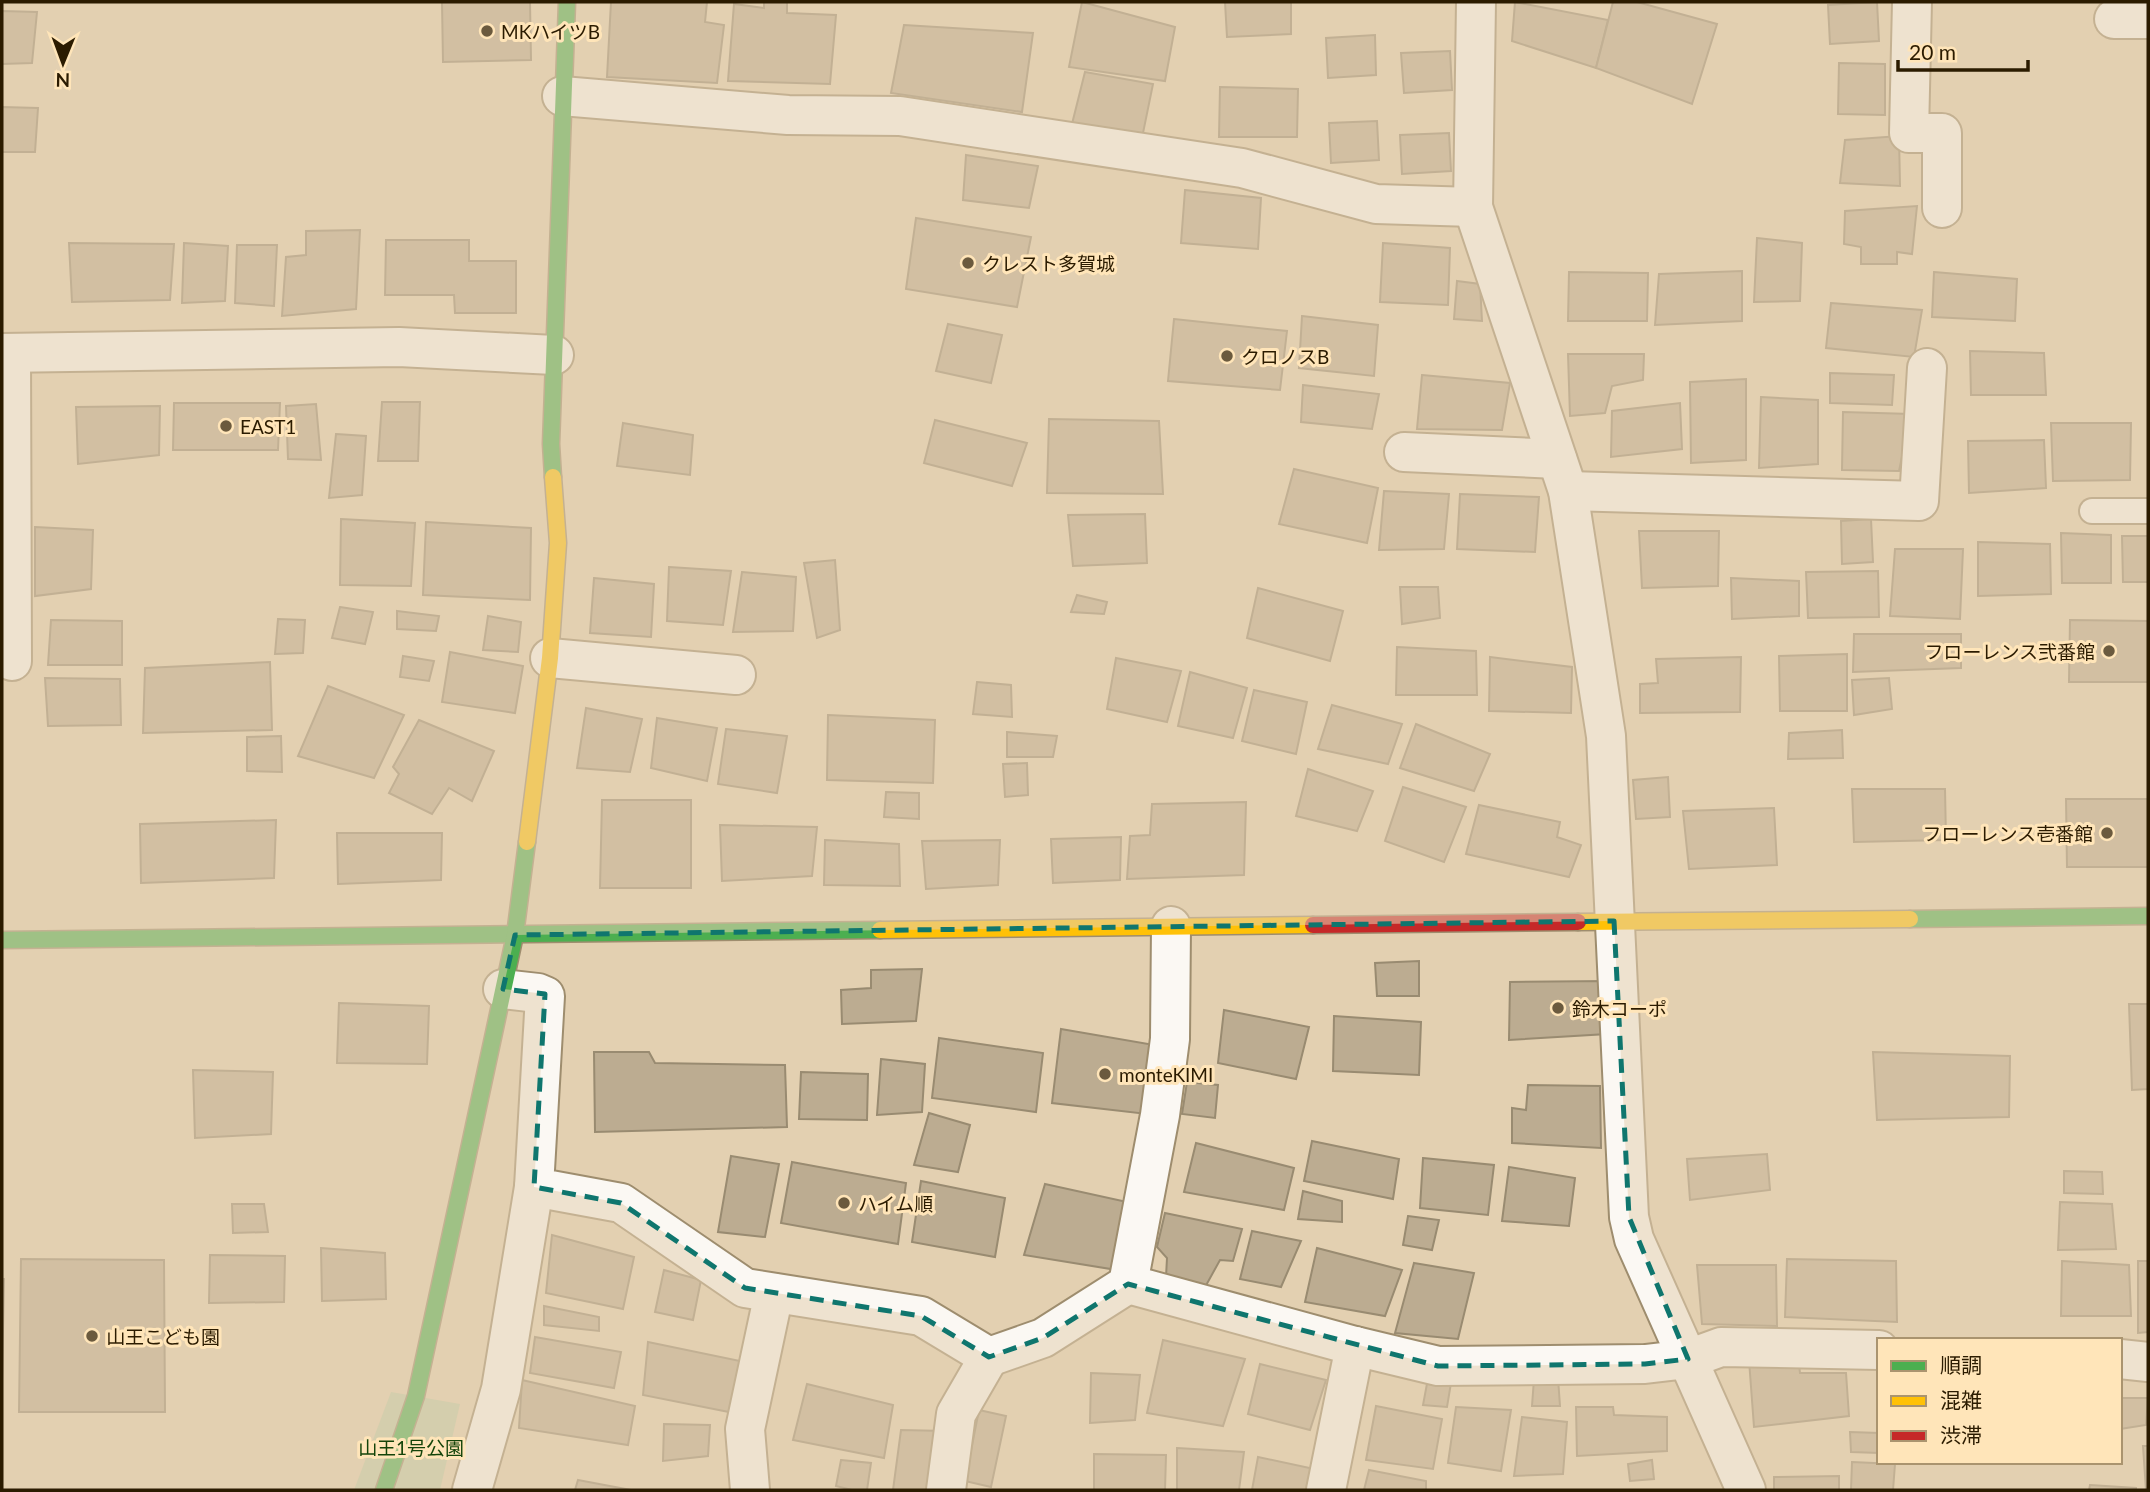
<svg xmlns="http://www.w3.org/2000/svg" width="2150" height="1492" viewBox="0 0 2150 1492" font-family="Lato,'Noto Sans JP',sans-serif">
  <style>
    .green { fill: #c1cca8 }
    .building { fill: #bcac91; stroke: #998b71; stroke-width: 2 }
    .lines { fill: none; stroke-linecap: round; stroke-linejoin: round }
    .lane-casing { stroke: #9e8d6e; stroke-width: 28 }
    .street-casing { stroke: #9e8d6e; stroke-width: 42 }
    .fast-casing { stroke: #9e8d6e; stroke-width: 19 }
    .slow-casing { stroke: #9e8d6e; stroke-width: 19 }
    .jam-casing { stroke: #9e8d6e; stroke-width: 19 }
    .lane { stroke: #fbf8f3; stroke-width: 24 }
    .street { stroke: #fbf8f3; stroke-width: 38 }
    .fast { stroke: #4caf50; stroke-width: 16 }
    .slow { stroke: #ffc107; stroke-width: 16 }
    .jam { stroke: #c62828; stroke-width: 16 }
    .marked { fill: none; stroke: #0f766e; stroke-width: 5; stroke-dasharray: 14 9; stroke-linejoin: round }
    .poi-dot { fill: #6b5a3e; stroke: #ffe5b9; stroke-width: 2.5 }
    .labels { text-anchor: middle; dominant-baseline: central; stroke-width: 6; stroke-linejoin: round; paint-order: stroke }
    .poi-label { font-size: 19px; fill: #2b1b00; stroke: #ffe5b9; text-anchor: start }
    .park-label { font-size: 19px; fill: #14440a; stroke: #ffe5b9 }
  </style>
  <rect width="100%" height="100%" fill="#e3d0b1"/>
  <polygon class="green" points="391,1392 460,1404 440,1490 354,1490"/>
  <g class="building">
    <polygon points="442,2 530,2 531,60 443,62"/>
    <polygon points="611,2 707,2 705,22 724,25 717,83 607,77"/>
    <polygon points="764,2 787,2 787,13 836,15 830,84 728,81 734,4 764,8"/>
    <polygon points="1082,2 1175,27 1165,81 1069,67"/>
    <polygon points="1225,2 1291,2 1291,34 1227,37"/>
    <polygon points="1515,2 1608,20 1596,68 1512,41"/>
    <polygon points="1613,2 1637,2 1717,24 1692,104 1596,68"/>
    <polygon points="1877,2 1879,41 1830,44 1828,5"/>
    <polygon points="2,11 37,12 32,63 2,64"/>
    <polygon points="904,25 1033,33 1022,112 891,93"/>
    <polygon points="1375,35 1376,75 1328,78 1326,38"/>
    <polygon points="1450,51 1452,90 1404,93 1401,53"/>
    <polygon points="1839,63 1885,64 1885,115 1838,114"/>
    <polygon points="1085,72 1153,84 1142,138 1071,128"/>
    <polygon points="1220,87 1298,89 1297,137 1219,137"/>
    <polygon points="2,107 38,108 35,152 2,152"/>
    <polygon points="1377,121 1379,160 1331,163 1329,123"/>
    <polygon points="1449,133 1451,171 1402,174 1400,135"/>
    <polygon points="1899,136 1900,186 1840,183 1845,140"/>
    <polygon points="966,155 1038,166 1029,208 963,200"/>
    <polygon points="1185,190 1261,198 1258,249 1181,243"/>
    <polygon points="1917,206 1912,254 1897,252 1897,264 1861,264 1861,247 1844,244 1845,211"/>
    <polygon points="916,218 1031,237 1017,307 906,289"/>
    <polygon points="360,230 356,309 282,316 286,257 306,255 306,231"/>
    <polygon points="1757,238 1802,243 1800,301 1754,302"/>
    <polygon points="386,240 469,240 469,261 516,261 516,313 455,313 454,295 385,295"/>
    <polygon points="69,243 174,244 170,300 72,302"/>
    <polygon points="184,243 228,246 225,301 182,303"/>
    <polygon points="1383,243 1450,248 1448,305 1380,302"/>
    <polygon points="237,245 277,245 274,306 235,303"/>
    <polygon points="1742,271 1742,321 1655,325 1659,274"/>
    <polygon points="1569,272 1648,273 1647,321 1568,321"/>
    <polygon points="1934,272 2017,279 2015,321 1932,317"/>
    <polygon points="1457,281 1480,284 1482,321 1454,319"/>
    <polygon points="1831,303 1922,310 1914,357 1826,348"/>
    <polygon points="1302,316 1378,325 1374,376 1299,368"/>
    <polygon points="1174,319 1287,331 1280,390 1168,381"/>
    <polygon points="948,324 1002,335 991,383 936,371"/>
    <polygon points="1970,351 2044,353 2046,395 1971,395"/>
    <polygon points="1568,354 1644,354 1643,380 1612,386 1605,413 1570,416"/>
    <polygon points="1830,373 1894,375 1892,405 1830,403"/>
    <polygon points="1422,375 1510,383 1502,430 1417,429"/>
    <polygon points="1746,379 1746,460 1691,463 1690,382"/>
    <polygon points="1303,385 1379,394 1372,429 1301,422"/>
    <polygon points="1761,397 1818,400 1818,464 1759,468"/>
    <polygon points="382,402 420,402 418,461 378,461"/>
    <polygon points="174,403 280,403 278,450 173,450"/>
    <polygon points="1680,403 1682,449 1611,457 1612,411"/>
    <polygon points="316,404 321,460 288,459 286,406"/>
    <polygon points="160,406 159,455 78,464 76,407"/>
    <polygon points="1843,412 1911,414 1899,471 1842,470"/>
    <polygon points="1049,419 1159,421 1163,494 1047,493"/>
    <polygon points="935,420 1027,443 1012,486 924,463"/>
    <polygon points="623,423 693,435 690,475 617,466"/>
    <polygon points="2051,423 2131,423 2130,480 2053,481"/>
    <polygon points="336,434 366,436 362,495 329,498"/>
    <polygon points="2044,440 2046,488 1969,493 1968,441"/>
    <polygon points="1294,469 1378,488 1367,543 1279,524"/>
    <polygon points="1384,491 1449,494 1444,549 1379,550"/>
    <polygon points="1460,494 1539,497 1535,552 1457,549"/>
    <polygon points="1145,514 1147,563 1073,566 1068,515"/>
    <polygon points="341,519 415,523 411,586 340,585"/>
    <polygon points="1871,519 1873,562 1842,564 1841,521"/>
    <polygon points="426,522 531,528 530,600 423,595"/>
    <polygon points="35,527 93,530 91,589 35,596"/>
    <polygon points="1639,531 1719,531 1718,586 1642,588"/>
    <polygon points="2061,533 2111,535 2111,583 2062,583"/>
    <polygon points="2122,536 2148,536 2148,582 2123,582"/>
    <polygon points="1978,542 2050,544 2051,594 1978,596"/>
    <polygon points="1895,549 1963,549 1960,619 1890,616"/>
    <polygon points="835,560 840,630 817,638 804,563"/>
    <polygon points="669,567 731,571 723,625 667,621"/>
    <polygon points="1878,571 1879,617 1808,618 1806,572"/>
    <polygon points="742,572 796,577 793,631 733,632"/>
    <polygon points="594,578 654,584 651,637 590,633"/>
    <polygon points="1731,578 1799,581 1799,616 1732,619"/>
    <polygon points="1400,587 1438,587 1440,618 1402,624"/>
    <polygon points="1258,588 1343,611 1330,661 1247,638"/>
    <polygon points="1077,595 1107,602 1104,614 1071,612"/>
    <polygon points="340,607 373,612 365,644 332,638"/>
    <polygon points="397,611 439,616 436,631 397,629"/>
    <polygon points="488,616 521,622 518,652 483,650"/>
    <polygon points="278,619 305,620 303,653 275,654"/>
    <polygon points="51,620 122,621 122,665 48,665"/>
    <polygon points="2070,620 2148,621 2148,682 2069,682"/>
    <polygon points="1854,634 1961,634 1961,668 1853,672"/>
    <polygon points="1397,647 1476,651 1477,695 1396,695"/>
    <polygon points="450,652 523,666 515,713 442,702"/>
    <polygon points="1847,654 1847,711 1780,711 1779,656"/>
    <polygon points="403,656 434,661 429,681 400,677"/>
    <polygon points="1490,657 1572,667 1571,713 1489,711"/>
    <polygon points="1741,657 1740,712 1640,713 1640,684 1658,683 1656,659"/>
    <polygon points="1116,658 1181,671 1167,722 1107,709"/>
    <polygon points="270,662 272,730 143,733 145,668"/>
    <polygon points="1190,672 1247,688 1233,738 1178,726"/>
    <polygon points="45,678 120,679 121,725 48,726"/>
    <polygon points="1889,678 1892,709 1854,715 1852,680"/>
    <polygon points="977,682 1011,685 1012,717 973,714"/>
    <polygon points="328,686 404,715 374,778 298,756"/>
    <polygon points="1254,690 1307,702 1296,754 1242,741"/>
    <polygon points="1332,705 1402,724 1388,764 1318,749"/>
    <polygon points="586,708 642,719 630,772 577,768"/>
    <polygon points="828,715 935,720 933,783 827,780"/>
    <polygon points="657,718 717,728 707,781 651,768"/>
    <polygon points="419,720 494,751 472,801 449,788 432,814 389,793 399,774 393,767"/>
    <polygon points="1416,724 1490,754 1474,791 1400,768"/>
    <polygon points="726,729 787,736 777,793 718,784"/>
    <polygon points="1842,730 1843,758 1788,759 1789,733"/>
    <polygon points="1007,732 1057,736 1053,757 1007,757"/>
    <polygon points="281,736 282,772 247,771 247,737"/>
    <polygon points="1027,763 1028,795 1005,797 1003,764"/>
    <polygon points="1308,769 1373,791 1357,831 1296,816"/>
    <polygon points="1668,777 1670,817 1636,819 1633,780"/>
    <polygon points="1403,787 1466,807 1444,862 1385,841"/>
    <polygon points="1852,789 1945,789 1946,840 1854,842"/>
    <polygon points="886,792 919,793 919,819 884,817"/>
    <polygon points="2066,799 2148,799 2148,867 2067,867"/>
    <polygon points="602,800 691,800 691,888 600,888"/>
    <polygon points="1246,802 1244,875 1127,879 1130,836 1150,835 1152,804"/>
    <polygon points="1479,805 1560,822 1557,837 1581,845 1569,877 1466,854"/>
    <polygon points="1774,808 1777,865 1689,869 1683,811"/>
    <polygon points="276,820 274,878 141,883 140,824"/>
    <polygon points="720,825 817,827 812,876 722,881"/>
    <polygon points="337,833 442,833 441,880 338,884"/>
    <polygon points="1121,837 1120,880 1053,883 1051,839"/>
    <polygon points="825,840 899,844 900,886 824,885"/>
    <polygon points="1000,840 998,885 926,889 922,841"/>
    <polygon points="1419,961 1419,996 1377,996 1375,963"/>
    <polygon points="922,969 916,1021 842,1024 841,990 871,988 871,970"/>
    <polygon points="1608,981 1607,1034 1509,1040 1510,982"/>
    <polygon points="339,1003 429,1006 427,1064 337,1063"/>
    <polygon points="2129,1004 2148,1004 2148,1089 2132,1090"/>
    <polygon points="1224,1010 1309,1027 1296,1079 1218,1063"/>
    <polygon points="1334,1016 1421,1022 1419,1075 1333,1071"/>
    <polygon points="1061,1029 1160,1046 1147,1114 1052,1103"/>
    <polygon points="939,1038 1043,1053 1036,1112 932,1098"/>
    <polygon points="594,1052 649,1052 655,1063 785,1065 787,1127 595,1132"/>
    <polygon points="1873,1052 2010,1056 2009,1117 1877,1120"/>
    <polygon points="881,1059 925,1064 922,1112 877,1115"/>
    <polygon points="193,1070 273,1072 271,1134 195,1138"/>
    <polygon points="801,1072 868,1074 867,1120 799,1119"/>
    <polygon points="1187,1082 1218,1085 1215,1118 1182,1114"/>
    <polygon points="1528,1085 1600,1086 1601,1148 1512,1143 1512,1108 1526,1110"/>
    <polygon points="929,1113 970,1125 958,1172 914,1165"/>
    <polygon points="1312,1141 1399,1159 1393,1199 1304,1181"/>
    <polygon points="1196,1143 1294,1168 1284,1210 1184,1192"/>
    <polygon points="1767,1154 1770,1190 1690,1200 1687,1159"/>
    <polygon points="731,1156 779,1164 765,1237 718,1232"/>
    <polygon points="1423,1158 1494,1165 1488,1215 1420,1208"/>
    <polygon points="792,1162 906,1183 898,1244 781,1223"/>
    <polygon points="1509,1167 1575,1178 1569,1226 1502,1221"/>
    <polygon points="2064,1171 2102,1172 2103,1194 2064,1193"/>
    <polygon points="921,1181 1005,1198 995,1257 912,1242"/>
    <polygon points="1045,1184 1127,1202 1117,1270 1024,1255"/>
    <polygon points="1303,1191 1342,1201 1342,1222 1298,1219"/>
    <polygon points="2060,1202 2112,1204 2116,1249 2058,1250"/>
    <polygon points="232,1204 264,1204 268,1232 233,1233"/>
    <polygon points="1165,1213 1242,1229 1233,1261 1220,1260 1204,1289 1166,1277 1167,1258 1157,1247"/>
    <polygon points="1408,1216 1439,1220 1432,1250 1403,1245"/>
    <polygon points="1252,1231 1301,1241 1281,1287 1240,1279"/>
    <polygon points="552,1235 634,1257 623,1309 546,1293"/>
    <polygon points="321,1248 385,1253 386,1299 322,1301"/>
    <polygon points="1317,1248 1402,1270 1385,1316 1305,1302"/>
    <polygon points="210,1255 285,1256 284,1302 209,1303"/>
    <polygon points="21,1259 164,1260 165,1412 19,1412"/>
    <polygon points="1787,1259 1896,1261 1897,1322 1785,1317"/>
    <polygon points="2062,1261 2129,1265 2131,1316 2061,1316"/>
    <polygon points="2138,1261 2148,1261 2148,1332 2138,1333"/>
    <polygon points="1414,1263 1474,1273 1458,1339 1395,1333"/>
    <polygon points="1697,1265 1776,1265 1777,1326 1702,1324"/>
    <polygon points="664,1270 701,1280 693,1320 655,1312"/>
    <polygon points="2,1279 4,1279 2,1381"/>
    <polygon points="544,1306 599,1317 599,1331 544,1325"/>
    <polygon points="535,1337 621,1352 614,1388 530,1373"/>
    <polygon points="1163,1340 1245,1359 1223,1426 1147,1413"/>
    <polygon points="648,1342 740,1361 734,1413 643,1395"/>
    <polygon points="1798,1356 1800,1373 1846,1373 1849,1416 1754,1427 1749,1360"/>
    <polygon points="1260,1364 1326,1380 1310,1430 1248,1414"/>
    <polygon points="1091,1373 1140,1375 1135,1420 1090,1423"/>
    <polygon points="1429,1373 1452,1377 1447,1407 1423,1405"/>
    <polygon points="1558,1378 1560,1406 1532,1406 1534,1379"/>
    <polygon points="522,1380 635,1406 628,1445 519,1428"/>
    <polygon points="807,1384 893,1405 884,1458 793,1440"/>
    <polygon points="2122,1398 2148,1398 2146,1425 2120,1429"/>
    <polygon points="1376,1406 1442,1419 1433,1469 1366,1460"/>
    <polygon points="1456,1407 1511,1410 1501,1471 1448,1463"/>
    <polygon points="1576,1407 1613,1407 1614,1415 1667,1417 1667,1451 1577,1456"/>
    <polygon points="979,1410 1006,1416 991,1487 965,1481"/>
    <polygon points="1522,1417 1567,1422 1563,1474 1514,1476"/>
    <polygon points="664,1424 710,1425 708,1456 663,1461"/>
    <polygon points="901,1430 945,1431 938,1490 893,1490"/>
    <polygon points="1850,1432 1879,1433 1879,1453 1851,1452"/>
    <polygon points="2143,1446 2148,1446 2148,1490 2146,1490"/>
    <polygon points="1177,1448 1244,1452 1239,1490 1177,1490"/>
    <polygon points="1094,1454 1166,1455 1165,1490 1094,1490"/>
    <polygon points="1258,1457 1319,1470 1315,1490 1252,1490"/>
    <polygon points="841,1460 871,1463 867,1490 852,1490 836,1486"/>
    <polygon points="1652,1460 1654,1479 1630,1481 1628,1464"/>
    <polygon points="1852,1462 1895,1464 1893,1490 1851,1490"/>
    <polygon points="1369,1470 1426,1481 1426,1490 1364,1490"/>
    <polygon points="1839,1476 1839,1490 1774,1490 1774,1477"/>
    <polygon points="578,1480 631,1490 575,1490"/>
    <polygon points="2090,1485 2136,1488 2136,1490 2089,1490"/>
  </g>
  <g class="lines">
    <g class="lane-casing">
      <polyline id="lane" points="2092,511 2148,511"/>
    </g>
    <g class="street-casing">
      <g id="street">
        <polyline points="1476,2 1473,207 1568,491 1606,736 1629,1217 1634,1239 1746,1490"/>
        <polyline points="1912,2 1909,133 1942,133 1942,208"/>
        <polyline points="2114,19 2148,19"/>
        <polyline points="562,96 788,115 900,116 1242,168 1376,204 1473,207"/>
        <polyline points="2,353 399,347 554,355"/>
        <polyline points="11,353 12,661"/>
        <polyline points="1404,452 1557,459"/>
        <polyline points="1568,491 1919,501 1927,368"/>
        <polyline points="550,658 736,675"/>
        <polyline points="503,989 538,993 545,996 534,1187 621,1203 745,1288 921,1316 989,1357 1043,1338 1128,1284 1160,1115 1170,1039 1171,926"/>
        <polyline points="1128,1284 1355,1346 1438,1366 1645,1364 1688,1359 1721,1347 1879,1350"/>
        <polyline points="2120,1359 2148,1362"/>
        <polyline points="472,1490 501,1389 534,1187"/>
        <polyline points="750,1490 745,1429 774,1293"/>
        <polyline points="946,1490 956,1414 989,1357"/>
        <polyline points="1326,1490 1355,1346"/>
      </g>
    </g>
    <g class="fast-casing">
      <g id="fast">
        <polyline points="553,477 551,444 567,2"/>
        <polyline points="1910,919 2148,916"/>
        <polyline points="2,940 880,930"/>
        <polyline points="384,1490 416,1396 515,935 527,842"/>
      </g>
    </g>
    <g class="slow-casing">
      <g id="slow">
        <polyline points="527,842 550,658 558,543 553,477"/>
        <polyline points="1578,922 1910,919"/>
        <polyline points="880,930 1313,925"/>
      </g>
    </g>
    <g class="jam-casing">
      <polyline id="jam" points="1313,925 1578,922"/>
    </g>
    <use href="#lane" class="lane"/>
    <use href="#street" class="street"/>
    <use href="#fast" class="fast"/>
    <use href="#slow" class="slow"/>
    <use href="#jam" class="jam"/>
  </g>
  <path d="M0 0H2150V1492H0ZM1614,921L1629,1217L1688,1359L1645,1364L1438,1366L1128,1284L1043,1338L989,1357L921,1316L745,1288L621,1203L534,1187L545,994L503,989L515,935Z" fill="#e3d0b1" fill-opacity=".55" fill-rule="evenodd"/>
  <path class="marked" d="M1614,921L1629,1217L1688,1359L1645,1364L1438,1366L1128,1284L1043,1338L989,1357L921,1316L745,1288L621,1203L534,1187L545,994L503,989L515,935Z"/>
  <g class="poi-dot">
    <circle cx="487" cy="31" r="7"/>
    <circle cx="968" cy="263" r="7"/>
    <circle cx="1227" cy="356" r="7"/>
    <circle cx="226" cy="426" r="7"/>
    <circle cx="2109" cy="651" r="7"/>
    <circle cx="2107" cy="833" r="7"/>
    <circle cx="1558" cy="1008" r="7"/>
    <circle cx="1105" cy="1074" r="7"/>
    <circle cx="844" cy="1203" r="7"/>
    <circle cx="92" cy="1336" r="7"/>
  </g>
  <g class="labels">
    <g class="poi-label">
      <text x="501" y="31">MKハイツB</text>
      <text x="982" y="263">クレスト多賀城</text>
      <text x="1241" y="356">クロノスB</text>
      <text x="240" y="426">EAST1</text>
      <text x="2095" y="651" text-anchor="end">フローレンス弐番館</text>
      <text x="2093" y="833" text-anchor="end">フローレンス壱番館</text>
      <text x="1572" y="1008">鈴木コーポ</text>
      <text x="1119" y="1074">monteKIMI</text>
      <text x="858" y="1203">ハイム順</text>
      <text x="106" y="1336">山王こども園</text>
    </g>
    <g class="park-label">
      <text x="411" y="1447">山王1号公園</text>
    </g>
  </g>
  <rect width="2150" height="1492" fill="none" stroke="#2b1b00" stroke-width="7"/>
  <rect x="1877" y="1338" width="245" height="126" fill="#ffe5b9" stroke="#aa946f" stroke-width="2"/>
  <rect x="1891" y="1361" width="35" height="10" fill="#4caf50" stroke="#aa946f" stroke-width="2"/>
  <text x="1940" y="1373" font-size="21" fill="#2b1b00">順調</text>
  <rect x="1891" y="1396" width="35" height="10" fill="#ffc107" stroke="#aa946f" stroke-width="2"/>
  <text x="1940" y="1408" font-size="21" fill="#2b1b00">混雑</text>
  <rect x="1891" y="1431" width="35" height="10" fill="#c62828" stroke="#aa946f" stroke-width="2"/>
  <text x="1940" y="1443" font-size="21" fill="#2b1b00">渋滞</text>
  <g transform="translate(63 63) rotate(181)" stroke="#ffe5b9" stroke-width="5" paint-order="stroke">
  <path d="M0-5L12 26L0 18L-12 26Z" fill="#2b1b00"/>
  <text y="-10" font-size="19" font-weight="bold" text-anchor="middle" fill="#2b1b00">N</text>
  </g>
  <path d="M1898 60v10h130v-10" fill="none" stroke="#2b1b00" stroke-width="3.5"/>
  <text x="1909" y="60" font-size="21" fill="#2b1b00" stroke="#ffe5b9" stroke-width="5" paint-order="stroke">20 m</text>
</svg>
